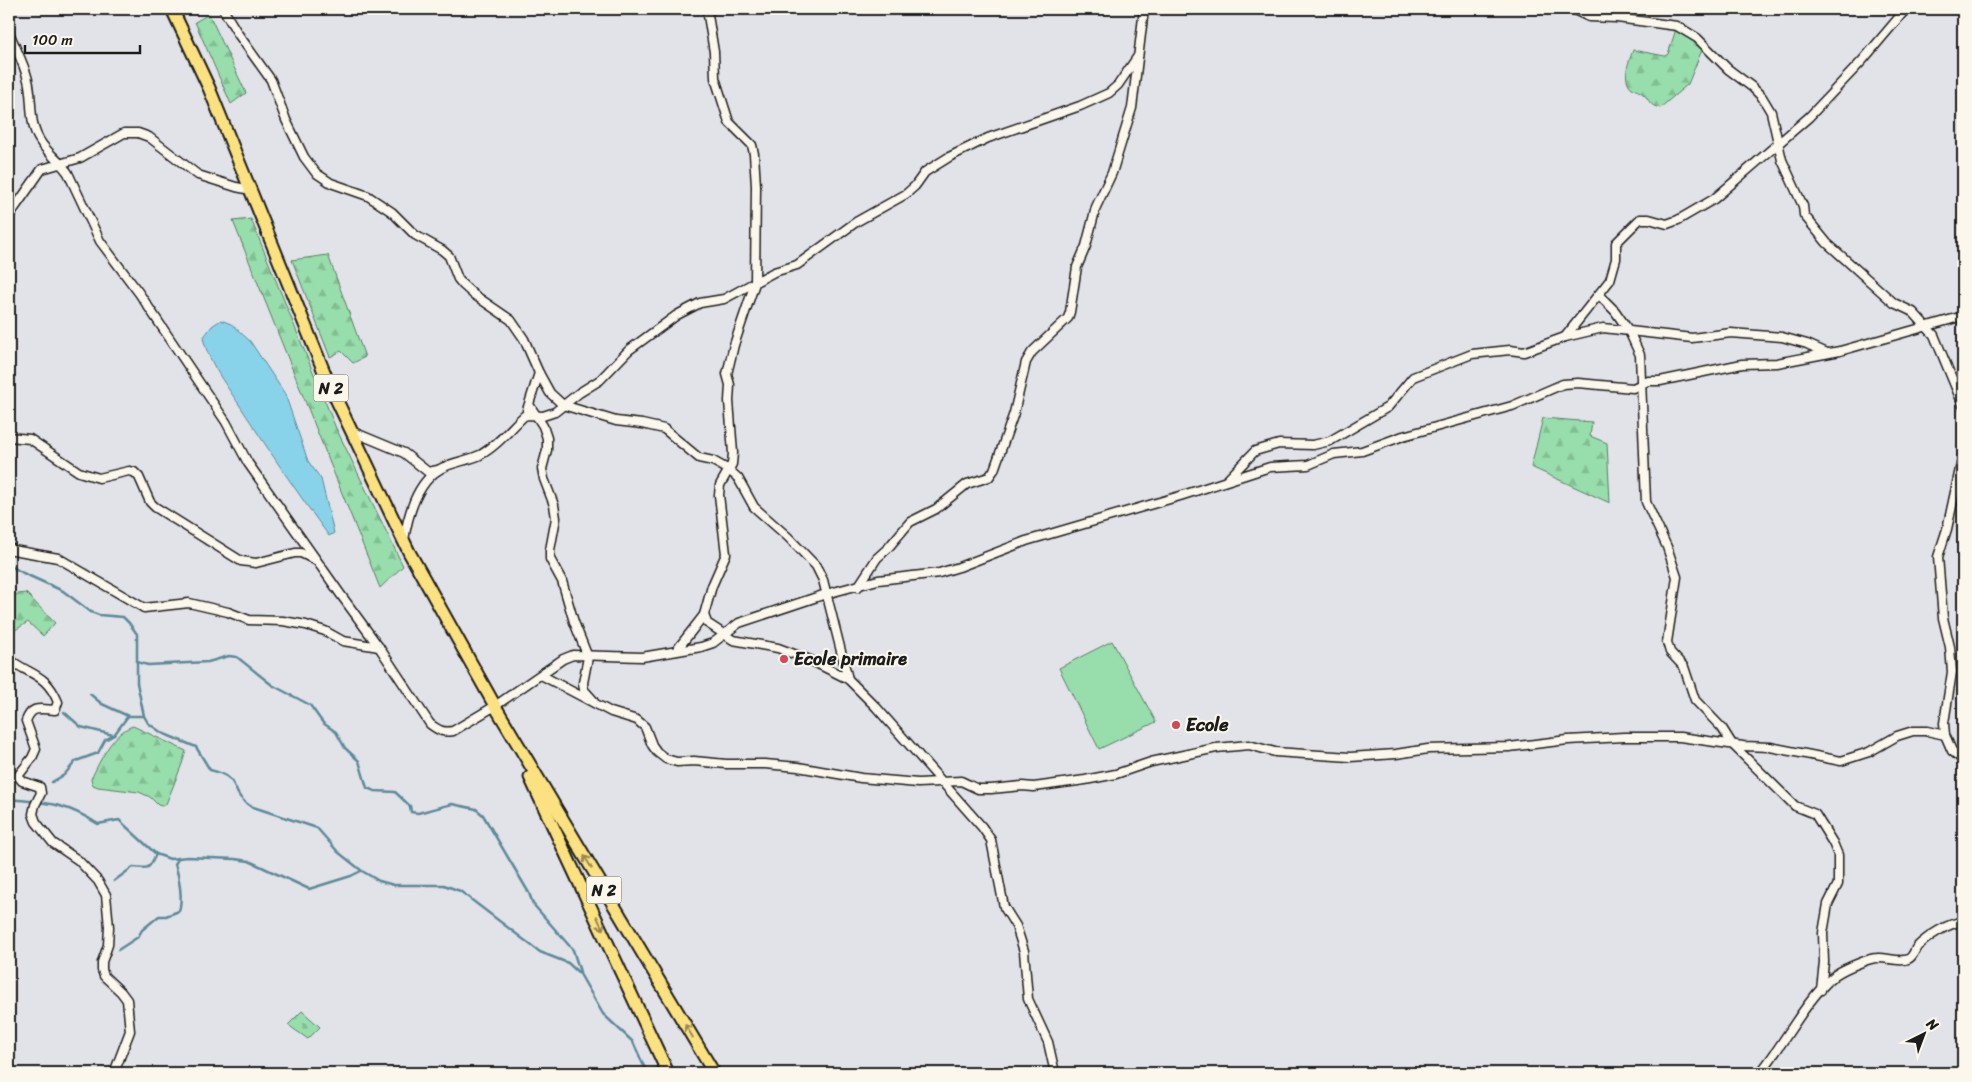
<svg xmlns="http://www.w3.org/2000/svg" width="1972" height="1082" viewBox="0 0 1972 1082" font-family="Sriracha,sans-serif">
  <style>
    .green { fill: #97deac; stroke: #5a7d64 }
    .forest { fill: url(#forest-firs); stroke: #5a7d64 }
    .cemetery { fill: url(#cemetery-stones); stroke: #5a7d64 }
    .water { fill: #89d3ea; stroke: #5d8a98 }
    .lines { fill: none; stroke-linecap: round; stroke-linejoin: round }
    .stream { stroke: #5d8a98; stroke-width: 2.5 }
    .street-casing { stroke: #1c1c1c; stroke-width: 11 }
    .primary-casing { stroke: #1c1c1c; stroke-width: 15 }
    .street { stroke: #fbf7ec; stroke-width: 8 }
    .primary { stroke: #fbe180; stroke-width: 11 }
    .oneway { stroke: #978853 }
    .poi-dot { fill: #d1495b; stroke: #fbf7ec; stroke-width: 2 }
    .labels { text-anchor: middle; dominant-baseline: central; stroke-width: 4; stroke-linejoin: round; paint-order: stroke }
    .shield { fill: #fbf7ec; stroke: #5f5e5a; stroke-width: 1 }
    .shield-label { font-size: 16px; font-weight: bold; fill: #1c1c1c }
    .poi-label { font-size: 18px; font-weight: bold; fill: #1c1c1c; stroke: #fbf7ec; text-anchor: start }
  </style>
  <defs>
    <pattern id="forest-firs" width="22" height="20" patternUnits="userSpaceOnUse" patternTransform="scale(1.25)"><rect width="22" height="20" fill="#97deac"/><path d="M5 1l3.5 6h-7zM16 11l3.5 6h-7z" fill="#82be93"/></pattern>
    <pattern id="cemetery-stones" width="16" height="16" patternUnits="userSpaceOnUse" patternTransform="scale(1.25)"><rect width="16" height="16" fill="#97deac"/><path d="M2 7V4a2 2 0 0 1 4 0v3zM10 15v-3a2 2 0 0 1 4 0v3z" fill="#82be93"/></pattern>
  </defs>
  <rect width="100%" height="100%" fill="#e2e2e9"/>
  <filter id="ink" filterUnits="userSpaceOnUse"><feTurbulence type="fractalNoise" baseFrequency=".02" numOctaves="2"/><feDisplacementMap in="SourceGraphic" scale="10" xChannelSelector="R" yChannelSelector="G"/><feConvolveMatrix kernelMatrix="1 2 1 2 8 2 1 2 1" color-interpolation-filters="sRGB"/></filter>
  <g filter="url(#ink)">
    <polygon class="green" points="1112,641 1156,722 1099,749 1059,668"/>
    <g class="forest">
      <polygon points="209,14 246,93 231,104 195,22"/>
      <path d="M1677,26L1704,45L1688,84L1660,108C1648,105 1651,101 1643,94C1640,91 1635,90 1632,88C1621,78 1629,62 1633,50L1665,56L1668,54Z"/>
      <polygon points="251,219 335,426 403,566 380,588 233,221"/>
      <polygon points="328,255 365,357 353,363 341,351 330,357 292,260"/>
      <polygon points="1543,418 1592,422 1590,436 1607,443 1610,503 1531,467"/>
      <polygon points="26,593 55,623 43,636 28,622 9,634 9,595"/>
      <path d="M133,726L186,751L182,764L166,804L162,806L158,805L150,797L139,792L98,787L93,785L91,779C100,761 113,732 133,726Z"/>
    </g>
    <polygon class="cemetery" points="302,1011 320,1027 308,1039 288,1025"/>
    <path class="water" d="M221,320L231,324L250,341L285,394L308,461L321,479L334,533L329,536C298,494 270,452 242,409C227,386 209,364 203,338L212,326Z"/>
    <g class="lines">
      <g class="stream">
        <path d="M9,565L23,573L63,591L91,612L99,615L123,617L129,623L137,634V683L144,716L148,723L162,733L196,747L210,770C244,778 227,791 250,806L317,828L338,852L362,871L379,881L394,885H444L460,891L540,952L568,963L580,974L603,1014L633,1042L647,1073"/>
        <polyline points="137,662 148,665 208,662 229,656 237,657 272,685 310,705 323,723 336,732 345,748 359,761 367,788 375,791 395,792 410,806 411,812 418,813 452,804 476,809 483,815 529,893 533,904 573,950 580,972"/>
        <polyline points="90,694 102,704 128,716"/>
        <polyline points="64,712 81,727 113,735"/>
        <polyline points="52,782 64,775 76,761 98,753 105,740 114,735 128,716 144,716"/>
        <path d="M9,799C47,803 64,802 98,824L119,820L156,854L170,859L187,857L235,859L249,861L309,889L351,876L361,871"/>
        <path d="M114,881L133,867C150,869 149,869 156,854"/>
        <path d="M118,950L138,937L142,930L159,916H166L179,911C183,899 179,876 175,864L178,859"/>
      </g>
      <g class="street-casing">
        <g id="street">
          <polyline points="223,9 238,34 271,80 286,120 304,157 316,173 331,183 368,196 392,212 415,235 442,250 449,256 458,279 463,285 473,294 511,320 524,339 539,373 550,393 563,405 616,421 642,424 664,429 699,458 713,461 729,470 738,478 754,507 788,537 816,566 823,580 848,679"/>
          <polyline points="707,9 714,52 715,78 729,122 752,145 754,154 756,186 755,283 734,345 727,374 730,385 729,401 733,453 732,464 720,485 719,495 726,554 712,586 704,615 707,623 733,640 778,648 810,660 848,679 876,707 982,827 991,840 1004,907 1016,926 1024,951 1028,999 1048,1042 1055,1073"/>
          <polyline points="1572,9 1589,17 1617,18 1677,26 1697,38 1728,69 1752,87 1762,97 1771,112 1782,160 1803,206 1804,215 1827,243 1894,303 1913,312 1934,335 1963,405"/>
          <path d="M9,32C15,48 24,63 28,80C33,99 28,123 40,141C47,153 60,161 68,173L100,241L139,293L226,422L248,463L341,595L379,647L430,724C438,730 443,733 453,731L495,706L563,659L573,655L642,657L701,647L713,643L739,623L826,594L878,580L939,573L959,567L1026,541L1180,496L1270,467L1308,465L1334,454L1362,451L1403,436L1512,406L1563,384L1578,383L1633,388L1648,381H1660L1742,364L1777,363L1840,351L1963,316"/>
          <polyline points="9,216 42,169 80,158 124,133 138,133 149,137 198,175 236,187 251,190"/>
          <polyline points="1599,295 1615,311 1629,331 1640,355 1646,502 1667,547 1677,577 1667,642 1670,652 1684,667 1695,700 1722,728 1732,744 1790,801 1795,806 1815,814 1833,843 1838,855 1838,884 1828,904 1823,933 1824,962 1821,990"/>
          <polyline points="1565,337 1610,280 1616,259 1616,243 1640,219 1649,219 1667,224 1678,220 1714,199 1809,117 1862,61 1906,9"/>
          <polyline points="530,406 543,426 547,438 547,450 542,469 544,479 554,505 556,518 550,550 550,559 562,581 574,622 588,657 583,683 584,690 593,700"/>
          <polyline points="527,410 539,373"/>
          <polyline points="351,431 404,453 428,472 438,470"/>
          <polyline points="9,437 30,439 79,472 99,478 129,471 134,472 139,477 150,502 155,507 241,561 256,563 295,553 301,553 315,560"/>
          <polyline points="1963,455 1947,529 1938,557 1943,618 1950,647 1952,672 1944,723 1945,735 1952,751 1963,760"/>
          <polyline points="1227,480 1255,451 1279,444 1313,445 1330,441 1388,407 1413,377 1472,354 1510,350 1524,352 1565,337 1603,328 1692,338 1731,333 1782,337 1807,344 1827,353"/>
          <path d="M404,540C408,515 416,483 440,469C452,462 467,461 480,455C497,446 510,429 524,416L528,415L543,416L555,412L579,393L600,380L629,350L677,315L700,303L724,299L774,272L797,265L856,222L906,194L915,186L925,172L949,157L988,138L1080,106L1109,93L1118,85L1138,56"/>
          <polyline points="9,547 13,550 58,558 144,608 189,603 228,612 249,620 283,621 306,625 325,631 343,641 379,647"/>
          <polyline points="858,587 877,558 888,548 910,522 936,509 967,484 989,477 994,470 1014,413 1026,362 1032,352 1068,318 1070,312 1077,267 1086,246 1096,207 1112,173 1132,108 1144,9"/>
          <polyline points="676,651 704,615"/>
          <path d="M9,659C31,676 46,673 58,702L55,710C40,709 32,705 26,721L36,749L32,758L18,776L22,781L40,787L41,793L35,805L33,814L36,822L53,843L78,860L98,881L106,895L109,927L108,945L102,962V970L104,976L121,992L127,1000L130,1031L114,1073"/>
          <polyline points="541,675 611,712 637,720 645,727 652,745 657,752 666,759 677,762 694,761 726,764 765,764 798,767 861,778 918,783 961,781 978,789 991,789 1022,786 1034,787 1085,780 1116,774 1151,762 1216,748 1249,745 1275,752 1350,757 1396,754 1428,749 1509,747 1568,740 1624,737 1680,737 1743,746 1770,747 1841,761 1869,752 1897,736 1913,731 1927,731 1945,735"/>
          <path d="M1760,1073C1785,1043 1805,1000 1835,975C1842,970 1854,965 1862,962C1867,960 1873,958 1877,958C1887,957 1899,963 1908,959C1913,957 1914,951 1917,947C1927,937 1949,922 1963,922"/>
        </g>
      </g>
      <g class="primary-casing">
        <g id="primary">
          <polyline points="172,9 209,88 329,384 409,552 495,706 714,1073"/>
          <polyline points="530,777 668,1073"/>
        </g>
      </g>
      <use href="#street" class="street"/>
      <use href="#primary" class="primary"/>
    </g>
    <defs><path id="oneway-shaft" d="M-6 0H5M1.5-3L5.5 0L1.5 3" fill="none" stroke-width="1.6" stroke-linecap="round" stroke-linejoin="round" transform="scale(1.25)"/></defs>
    <g class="oneway">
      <use href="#oneway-shaft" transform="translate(588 862) rotate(-121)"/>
      <use href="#oneway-shaft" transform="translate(600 923) rotate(65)"/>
      <use href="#oneway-shaft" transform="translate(689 1031) rotate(-121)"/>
    </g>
  </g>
  <g class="poi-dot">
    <circle cx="784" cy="659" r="5"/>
    <circle cx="1176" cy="725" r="5"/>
  </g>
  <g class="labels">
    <g class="shield">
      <rect x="313.5" y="374.5" width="35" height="27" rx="4"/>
      <rect x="586.5" y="876.5" width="35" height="27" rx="4"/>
    </g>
    <g class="shield-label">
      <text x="331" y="388">N 2</text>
      <text x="604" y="890">N 2</text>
    </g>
    <g class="poi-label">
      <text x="794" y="659">Ecole primaire</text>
      <text x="1186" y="725">Ecole</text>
    </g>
  </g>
  <rect width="1972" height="1082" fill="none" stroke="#fbf7ec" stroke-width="30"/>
  <rect x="15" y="15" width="1942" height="1052" fill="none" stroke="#1c1c1c" stroke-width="2" filter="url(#ink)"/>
  <g transform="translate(1924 1034) rotate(42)" stroke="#fbf7ec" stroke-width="4" paint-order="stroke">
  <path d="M0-4L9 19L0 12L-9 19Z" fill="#1c1c1c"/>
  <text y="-8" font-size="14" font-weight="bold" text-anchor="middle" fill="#1c1c1c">N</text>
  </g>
  <path d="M25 45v8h115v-8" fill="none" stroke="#1c1c1c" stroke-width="2.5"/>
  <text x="32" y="45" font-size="15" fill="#1c1c1c" stroke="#fbf7ec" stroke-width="4" paint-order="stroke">100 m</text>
</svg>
